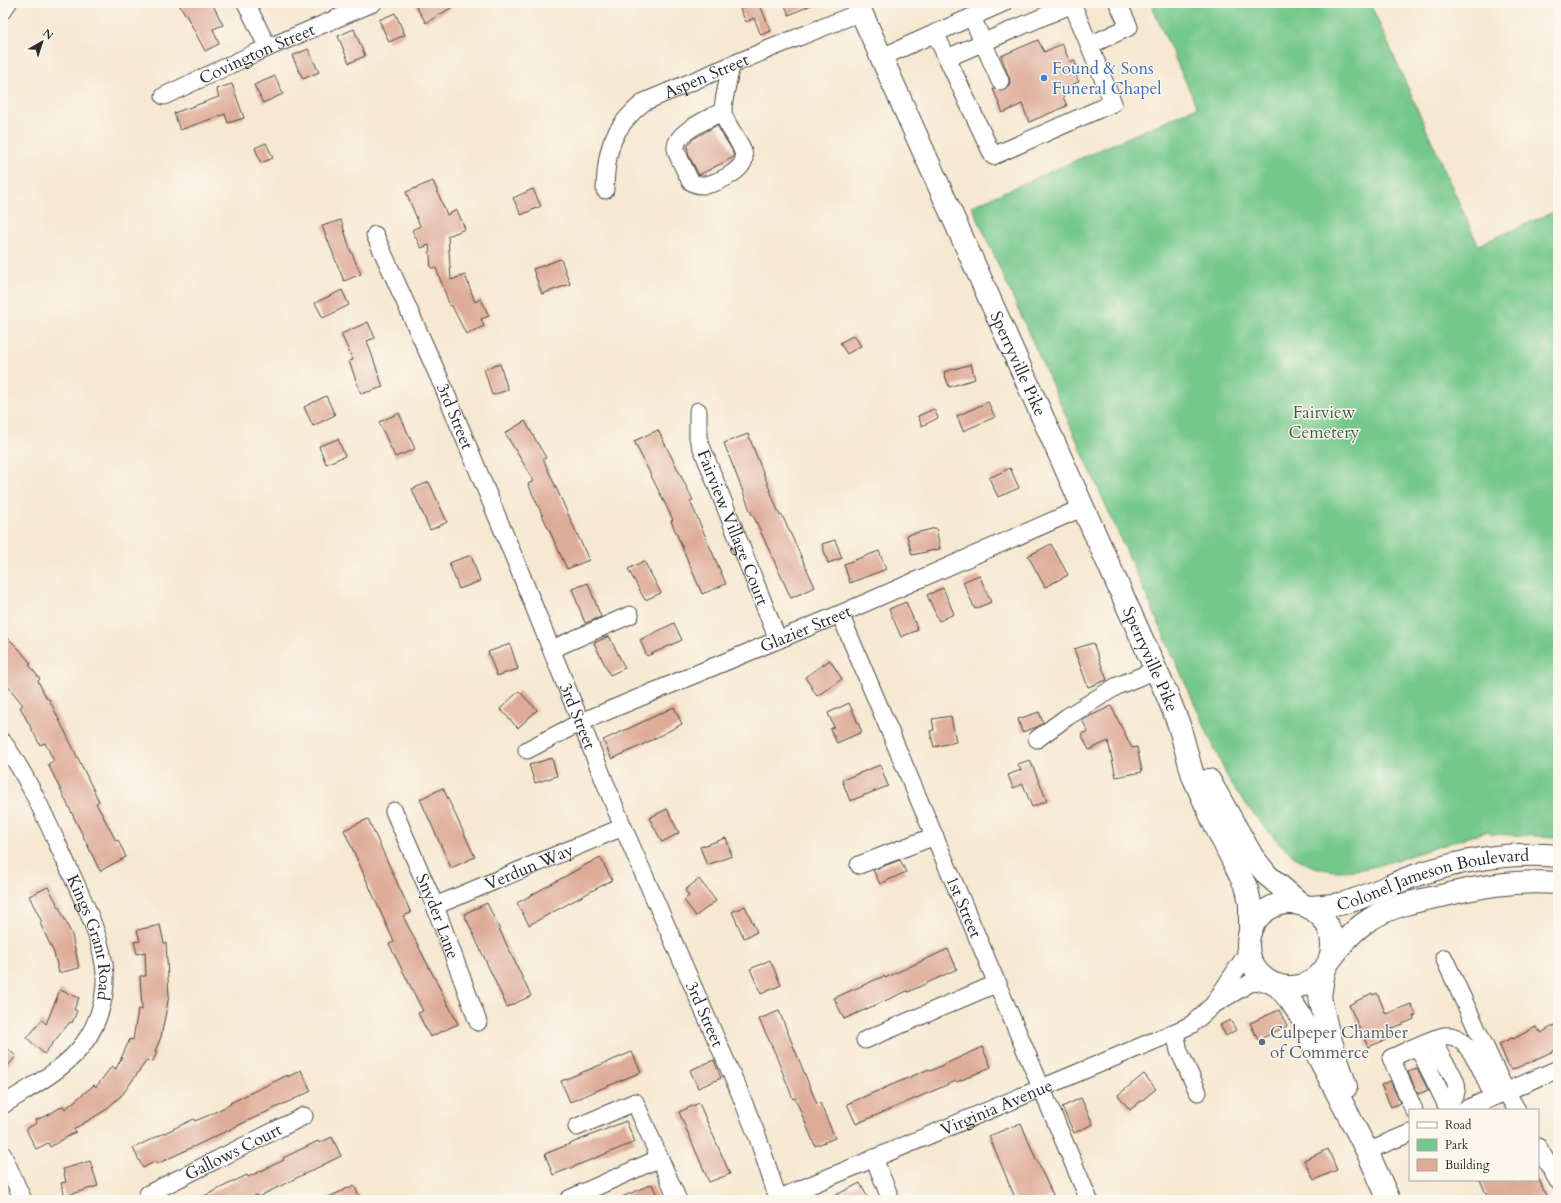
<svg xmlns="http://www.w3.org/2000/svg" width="1561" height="1203" viewBox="0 0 1561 1203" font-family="Cardo,serif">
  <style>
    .green { fill: #75c88b; stroke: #507a5b }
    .building { fill: #deab98 }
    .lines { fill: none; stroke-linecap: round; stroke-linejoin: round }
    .minor-casing { stroke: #494744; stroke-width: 19 }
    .major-casing { stroke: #494744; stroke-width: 24 }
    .minor { stroke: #fff; stroke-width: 17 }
    .major { stroke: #fff; stroke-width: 22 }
    .shop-dot { fill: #3f7fe0; stroke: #fbf7ec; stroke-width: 1.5 }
    .service-dot { fill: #5c6f8a; stroke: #fbf7ec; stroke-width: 1.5 }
    .labels { text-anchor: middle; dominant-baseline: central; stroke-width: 3; stroke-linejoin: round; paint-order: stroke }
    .street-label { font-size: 17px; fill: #2b2b2b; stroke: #fbf7ec }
    .shop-label { font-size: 17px; fill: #366cbe; stroke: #fbf7ec; text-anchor: start }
    .park-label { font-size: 17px; fill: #415a48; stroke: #fbf7ec }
    .service-label { font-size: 17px; fill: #4e5e75; stroke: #fbf7ec; text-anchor: start }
  </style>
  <rect width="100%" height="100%" fill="#fbf7ec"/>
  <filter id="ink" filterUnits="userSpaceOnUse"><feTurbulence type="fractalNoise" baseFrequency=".025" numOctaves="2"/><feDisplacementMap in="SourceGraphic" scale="8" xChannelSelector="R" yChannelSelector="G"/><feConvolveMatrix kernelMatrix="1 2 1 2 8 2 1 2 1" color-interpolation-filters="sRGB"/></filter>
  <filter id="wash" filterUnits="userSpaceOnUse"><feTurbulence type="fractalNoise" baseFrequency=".012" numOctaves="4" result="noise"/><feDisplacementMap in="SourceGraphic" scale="16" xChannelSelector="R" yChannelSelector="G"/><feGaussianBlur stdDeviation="0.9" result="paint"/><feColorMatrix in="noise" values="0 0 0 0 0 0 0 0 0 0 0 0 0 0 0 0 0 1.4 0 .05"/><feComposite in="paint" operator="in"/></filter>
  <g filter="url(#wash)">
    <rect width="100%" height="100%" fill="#f6e8d1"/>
    <path class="green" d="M1150,3H1370L1478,245L1558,210V837L1489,834L1488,831C1464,838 1441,846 1418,853C1378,866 1330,885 1293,855C1267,834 1248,807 1229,781L972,206L1197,107Z"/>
    <g id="blocks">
      <g class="building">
        <polygon points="178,3 212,3 223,25 213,29 219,44 205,51 186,15"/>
        <polygon points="414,3 459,3 426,23"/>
        <polygon points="755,3 759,3 771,31 761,35 754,18 746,22 740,9"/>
        <polygon points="784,3 816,3 789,15"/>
        <polygon points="395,13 405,35 389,42 379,20"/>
        <polygon points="354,29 365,56 349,63 338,36"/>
        <polygon points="1038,40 1044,52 1062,44 1070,62 1074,60 1079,71 1075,73 1079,82 1060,89 1067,106 1029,122 1022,104 1003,113 993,89 1004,90 1008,87 1010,82 1009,77 1001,56"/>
        <polygon points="308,49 319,72 303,79 292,56"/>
        <polygon points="275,76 283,94 263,103 254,85"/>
        <polygon points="232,84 244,118 228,123 225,114 180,130 174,113 219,97 216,89"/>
        <polygon points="717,125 732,150 734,157 699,175 689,156 687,146 693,139"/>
        <polygon points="266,143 273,158 261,163 255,148"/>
        <polygon points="433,181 447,215 457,210 465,229 448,236 451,280 465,275 475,302 481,299 489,316 481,319 484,326 466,334 452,306 450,306 436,268 431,268 429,245 421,248 412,230 420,226 406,192"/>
        <polygon points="533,189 541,206 521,215 513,198"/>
        <polygon points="341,220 350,249 361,274 344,281 322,226"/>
        <polygon points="561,259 570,284 542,294 533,269"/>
        <polygon points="342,290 349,305 323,318 315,303"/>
        <polygon points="368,322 375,338 367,341 383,387 361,394 349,361 353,360 341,334"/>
        <polygon points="854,335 861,346 847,354 840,343"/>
        <polygon points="500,364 508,390 492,395 484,369"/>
        <polygon points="971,364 975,379 949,387 944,372"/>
        <polygon points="326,396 335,415 313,426 304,407"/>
        <polygon points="988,402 995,417 963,431 957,416"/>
        <polygon points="934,409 938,418 922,426 918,416"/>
        <polygon points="399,413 415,449 395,457 379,422"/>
        <polygon points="525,421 546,458 543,459 589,560 567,569 528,484 534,481 505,433"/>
        <polygon points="658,430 693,500 690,501 726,584 702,594 671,521 673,520 634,441"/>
        <polygon points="748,434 780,516 782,515 815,587 791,598 753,515 752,515 724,443"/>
        <polygon points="338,439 345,456 326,464 319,446"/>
        <polygon points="1010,468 1019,488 998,497 989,478"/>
        <polygon points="429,482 447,522 430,530 412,489"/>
        <polygon points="936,528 940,549 912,555 907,535"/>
        <polygon points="835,540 842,558 828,563 822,544"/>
        <polygon points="1051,544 1068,575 1045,587 1028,556"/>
        <polygon points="879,551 886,569 850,583 844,564"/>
        <polygon points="471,555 480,581 459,589 449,563"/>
        <polygon points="644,561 661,593 645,600 628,569"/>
        <polygon points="979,575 991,602 975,609 963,582"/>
        <polygon points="588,583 601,617 585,623 572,589"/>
        <polygon points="943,588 954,614 939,621 927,595"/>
        <polygon points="906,602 918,630 901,637 889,609"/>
        <polygon points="674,623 682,640 647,656 640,640"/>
        <polygon points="3,633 20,650 31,664 29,665 40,679 38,681 47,699 49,699 99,801 96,803 114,837 116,841 118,840 126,857 100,871 48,764 54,761 45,743 40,745 20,707 23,705 3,680"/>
        <polygon points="609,636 625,668 610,675 594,643"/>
        <polygon points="1093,643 1107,680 1088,687 1074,649"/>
        <polygon points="510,644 518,669 497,676 488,652"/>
        <polygon points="830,660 842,679 817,696 805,677"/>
        <polygon points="519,691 537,710 518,728 500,709"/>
        <polygon points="849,703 862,732 837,743 830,729 834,727 828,713"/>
        <polygon points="1111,706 1132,748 1137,747 1142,772 1116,777 1108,741 1089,750 1081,734 1088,731 1082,720"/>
        <polygon points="674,707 682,724 642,745 612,759 603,740 634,726"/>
        <polygon points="1039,712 1043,723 1037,727 1022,732 1018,719"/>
        <polygon points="951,716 956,742 934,747 930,731 934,730 932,719"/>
        <polygon points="552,758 557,776 535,783 529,765"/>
        <polygon points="1030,760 1047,801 1032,807 1023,784 1013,788 1008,775 1021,770 1018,764"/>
        <polygon points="880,765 888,786 850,801 842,780"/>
        <polygon points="443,788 475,857 451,868 420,799"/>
        <polygon points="667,809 679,833 662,842 649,818"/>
        <polygon points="368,819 411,913 403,916 458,1024 430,1037 418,1013 423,1011 389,944 394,942 344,830"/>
        <polygon points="726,838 732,856 707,865 700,847"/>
        <polygon points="600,857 612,880 529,925 517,903"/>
        <polygon points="900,860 906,872 880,884 873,870"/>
        <polygon points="699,879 716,901 696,916 684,900 689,896 685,890"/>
        <polygon points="48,887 59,907 72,935 79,968 59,973 54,953 40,923 42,922 29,896"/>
        <polygon points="487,903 531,996 507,1007 464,914"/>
        <polygon points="745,906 757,932 744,938 732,912"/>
        <polygon points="160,925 164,943 166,943 169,996 161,1037 155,1051 157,1052 152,1063 147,1060 122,1095 104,1111 74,1129 76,1132 60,1141 50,1147 48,1143 36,1149 26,1129 37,1123 35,1120 46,1116 63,1106 65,1109 94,1085 96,1087 112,1066 116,1069 130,1039 133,1040 138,1009 142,1010 140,976 146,976 145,952 137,954 134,942 140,941 137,930"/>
        <polygon points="948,949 957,969 908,992 907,991 844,1019 834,998 884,976 885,978"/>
        <polygon points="770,960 781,985 761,994 750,969"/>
        <polygon points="60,990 79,998 74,1009 77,1011 72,1023 70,1022 44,1054 27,1038 42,1020 46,1024"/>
        <polygon points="1372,993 1373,995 1377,993 1386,1014 1411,1004 1416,1015 1413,1016 1414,1019 1391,1029 1393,1035 1390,1037 1391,1038 1368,1047 1349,1005"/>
        <polygon points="1279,1010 1287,1026 1258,1040 1250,1023"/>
        <polygon points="779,1011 817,1104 820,1103 835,1138 815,1146 795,1098 793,1099 775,1053 759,1019"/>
        <polygon points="1230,1020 1236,1030 1226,1036 1220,1025"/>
        <polygon points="1558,1023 1558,1049 1512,1070 1510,1067 1509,1067 1499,1044 1512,1038 1513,1039 1536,1027 1538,1031 1540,1030 1541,1033"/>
        <polygon points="3,1045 16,1056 3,1072"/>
        <polygon points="982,1047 991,1067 957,1082 956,1081 856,1124 847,1104 929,1069 930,1071"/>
        <polygon points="632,1052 641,1072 570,1102 561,1081"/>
        <polygon points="714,1060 721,1078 698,1088 690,1070"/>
        <polygon points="1417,1068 1428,1090 1418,1094 1408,1072"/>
        <polygon points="301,1070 311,1091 157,1164 156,1161 143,1168 133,1148 194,1119 195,1121 207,1116 231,1104 230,1103 288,1075 288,1077"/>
        <polygon points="1144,1074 1156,1089 1130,1110 1118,1095"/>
        <polygon points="1390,1081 1400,1103 1391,1107 1381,1085"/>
        <polygon points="1081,1098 1093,1124 1074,1133 1062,1107"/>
        <polygon points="699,1103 730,1174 709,1182 679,1112"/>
        <polygon points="626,1121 635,1142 553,1175 545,1154"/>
        <polygon points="1021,1123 1036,1159 1053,1195 1043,1200 1016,1200 989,1136"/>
        <polygon points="332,1137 341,1156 258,1197 257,1195 246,1200 196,1200 247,1175 248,1177 284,1160 283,1158 318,1141 319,1143"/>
        <polygon points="1328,1149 1337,1170 1314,1180 1304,1160"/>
        <polygon points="90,1161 98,1186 65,1196 61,1183 66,1182 63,1169"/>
        <polygon points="1480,1180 1539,1180 1548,1200 1489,1200"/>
        <polygon points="860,1183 869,1200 826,1200"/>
        <polygon points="652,1184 659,1200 615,1200"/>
        <polygon points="354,1185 361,1200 323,1200 346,1189"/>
      </g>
    </g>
  </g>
  <g filter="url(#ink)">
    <use href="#blocks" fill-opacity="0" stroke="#494744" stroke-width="1"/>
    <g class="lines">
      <g class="minor-casing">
        <g id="minor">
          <polyline points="246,3 268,48"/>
          <polyline points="3,10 8,3"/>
          <polyline points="972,17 1000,81"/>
          <polyline points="935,33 947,58 1075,3"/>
          <polyline points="1090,45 1129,27 1118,3"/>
          <polyline points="882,57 1003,3"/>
          <polyline points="947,58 993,156 1113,103 1072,3"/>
          <path id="s1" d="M164,96L253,54L373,3"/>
          <path d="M723,111C711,118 674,132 676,149C677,156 687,173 690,181C693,183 696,185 701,185C713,186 744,171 744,158C744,143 724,125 723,111C723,100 729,77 731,65"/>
          <path id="s2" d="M605,190C606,149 612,128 644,102L769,49L861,12"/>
          <path id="s3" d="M375,235L442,384L516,562L623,827L739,1091L758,1138L778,1199"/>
          <path id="s4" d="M698,411V438L778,640"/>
          <path id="s5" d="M840,614L1089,1200"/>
          <polyline points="552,649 630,615"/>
          <polyline points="1037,739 1067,717 1117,686 1156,670"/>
          <path id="s6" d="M3,742C28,777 46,819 64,858C79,891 103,938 105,974C106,998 98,1024 84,1043C66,1069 30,1087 3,1105"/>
          <path id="s7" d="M527,750L581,722L840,614L1084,507"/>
          <path id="s8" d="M394,811L435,906L478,1022"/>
          <polyline points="859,865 935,836"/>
          <path id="s9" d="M435,906L623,827"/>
          <polyline points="1444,958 1506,1092 1517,1110"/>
          <polyline points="1215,1002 1248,952"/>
          <polyline points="1175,1032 1179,1051 1198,1092"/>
          <path d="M1439,1038C1438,1040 1437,1041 1437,1043C1435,1058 1461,1076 1456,1092C1454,1097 1450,1101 1446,1105"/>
          <polyline points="865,1040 998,983"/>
          <polyline points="1418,1047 1449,1110"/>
          <path d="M1414,1110L1391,1058C1405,1052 1431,1038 1445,1036C1470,1033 1485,1079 1493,1097"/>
          <polyline points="1464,1110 1558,1069"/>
          <polyline points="577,1127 635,1102 678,1200"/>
          <polyline points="1538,1147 1558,1181"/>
          <polyline points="1367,1151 1410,1133"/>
          <polyline points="3,1155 23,1200"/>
          <polyline points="874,1158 891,1200"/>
          <polyline points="569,1199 660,1158"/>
          <path id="s10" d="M151,1200L148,1194L304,1116"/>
          <path id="s11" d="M775,1200L1175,1032L1191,1025L1213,1005L1250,983L1268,981"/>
        </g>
      </g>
      <g class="major-casing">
        <g id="major">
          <path id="s12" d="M857,3L1168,697L1179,725L1193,776L1214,823L1247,889L1250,903V932"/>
          <polyline points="1209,780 1252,856 1267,875 1301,904"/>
          <circle cx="1290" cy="945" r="42"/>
          <path id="s13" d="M1309,907C1319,906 1329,906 1339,904C1364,899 1387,886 1411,877C1456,861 1509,851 1558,856"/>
          <path d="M1331,959C1342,944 1353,930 1369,920C1390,906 1416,901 1441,896C1481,886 1516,880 1558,883"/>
          <polyline points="1324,971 1320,996 1322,1007 1328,1032 1346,1087"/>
          <polyline points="1277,985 1290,1000 1300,1015 1319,1058 1367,1151 1389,1200"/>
        </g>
      </g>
      <use href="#minor" class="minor"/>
      <use href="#major" class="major"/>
    </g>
  </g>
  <circle class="shop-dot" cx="1044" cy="78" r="4"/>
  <circle class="service-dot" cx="1262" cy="1042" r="4"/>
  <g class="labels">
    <g class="street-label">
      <text stroke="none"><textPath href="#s1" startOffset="102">Covington Street</textPath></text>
      <text stroke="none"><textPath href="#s2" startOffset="168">Aspen Street</textPath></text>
      <text stroke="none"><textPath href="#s12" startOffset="395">Sperryville Pike</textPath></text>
      <text stroke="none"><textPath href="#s3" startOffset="198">3rd Street</textPath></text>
      <text stroke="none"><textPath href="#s4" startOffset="123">Fairview Village Court</textPath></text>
      <text stroke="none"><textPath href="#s7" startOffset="304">Glazier Street</textPath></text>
      <text stroke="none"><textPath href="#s12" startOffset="719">Sperryville Pike</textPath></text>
      <text stroke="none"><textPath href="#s3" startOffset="522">3rd Street</textPath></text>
      <text stroke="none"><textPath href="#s9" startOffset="102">Verdun Way</textPath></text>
      <text stroke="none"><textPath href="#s13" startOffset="128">Colonel Jameson Boulevard</textPath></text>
      <text stroke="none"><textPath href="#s5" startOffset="318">1st Street</textPath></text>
      <text stroke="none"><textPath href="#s8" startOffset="114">Snyder Lane</textPath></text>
      <text stroke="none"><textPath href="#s6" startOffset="216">Kings Grant Road</textPath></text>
      <text stroke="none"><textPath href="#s3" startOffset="846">3rd Street</textPath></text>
      <text stroke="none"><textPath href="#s11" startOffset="240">Virginia Avenue</textPath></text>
      <text stroke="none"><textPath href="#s10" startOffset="102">Gallows Court</textPath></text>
    </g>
    <g class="shop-label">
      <text x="1052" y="68">Found &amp; Sons<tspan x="1052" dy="20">Funeral Chapel</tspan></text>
    </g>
    <g class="park-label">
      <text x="1324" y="412">Fairview<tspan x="1324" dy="20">Cemetery</tspan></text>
    </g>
    <g class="service-label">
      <text x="1270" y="1032">Culpeper Chamber<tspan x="1270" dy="20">of Commerce</tspan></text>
    </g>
  </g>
  <rect width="1561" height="1203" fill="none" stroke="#fbf7ec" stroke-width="16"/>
  <rect x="1409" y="1109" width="130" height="72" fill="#fbf7ec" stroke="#a8a59f"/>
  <rect x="1417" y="1122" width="20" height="6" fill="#ffffff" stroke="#a8a59f"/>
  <text x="1445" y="1129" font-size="12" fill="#2b2b2b">Road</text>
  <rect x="1417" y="1139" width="20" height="12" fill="#75c88b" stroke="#a8a59f"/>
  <text x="1445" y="1149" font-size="12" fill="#2b2b2b">Park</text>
  <rect x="1417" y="1159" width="20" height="12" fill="#deab98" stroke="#a8a59f"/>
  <text x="1445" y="1169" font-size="12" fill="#2b2b2b">Building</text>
  <g transform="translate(42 42) rotate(39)" stroke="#fbf7ec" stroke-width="3" paint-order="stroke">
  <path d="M0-3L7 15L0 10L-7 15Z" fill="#2b2b2b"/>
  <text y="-6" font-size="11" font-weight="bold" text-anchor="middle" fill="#2b2b2b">N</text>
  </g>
</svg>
